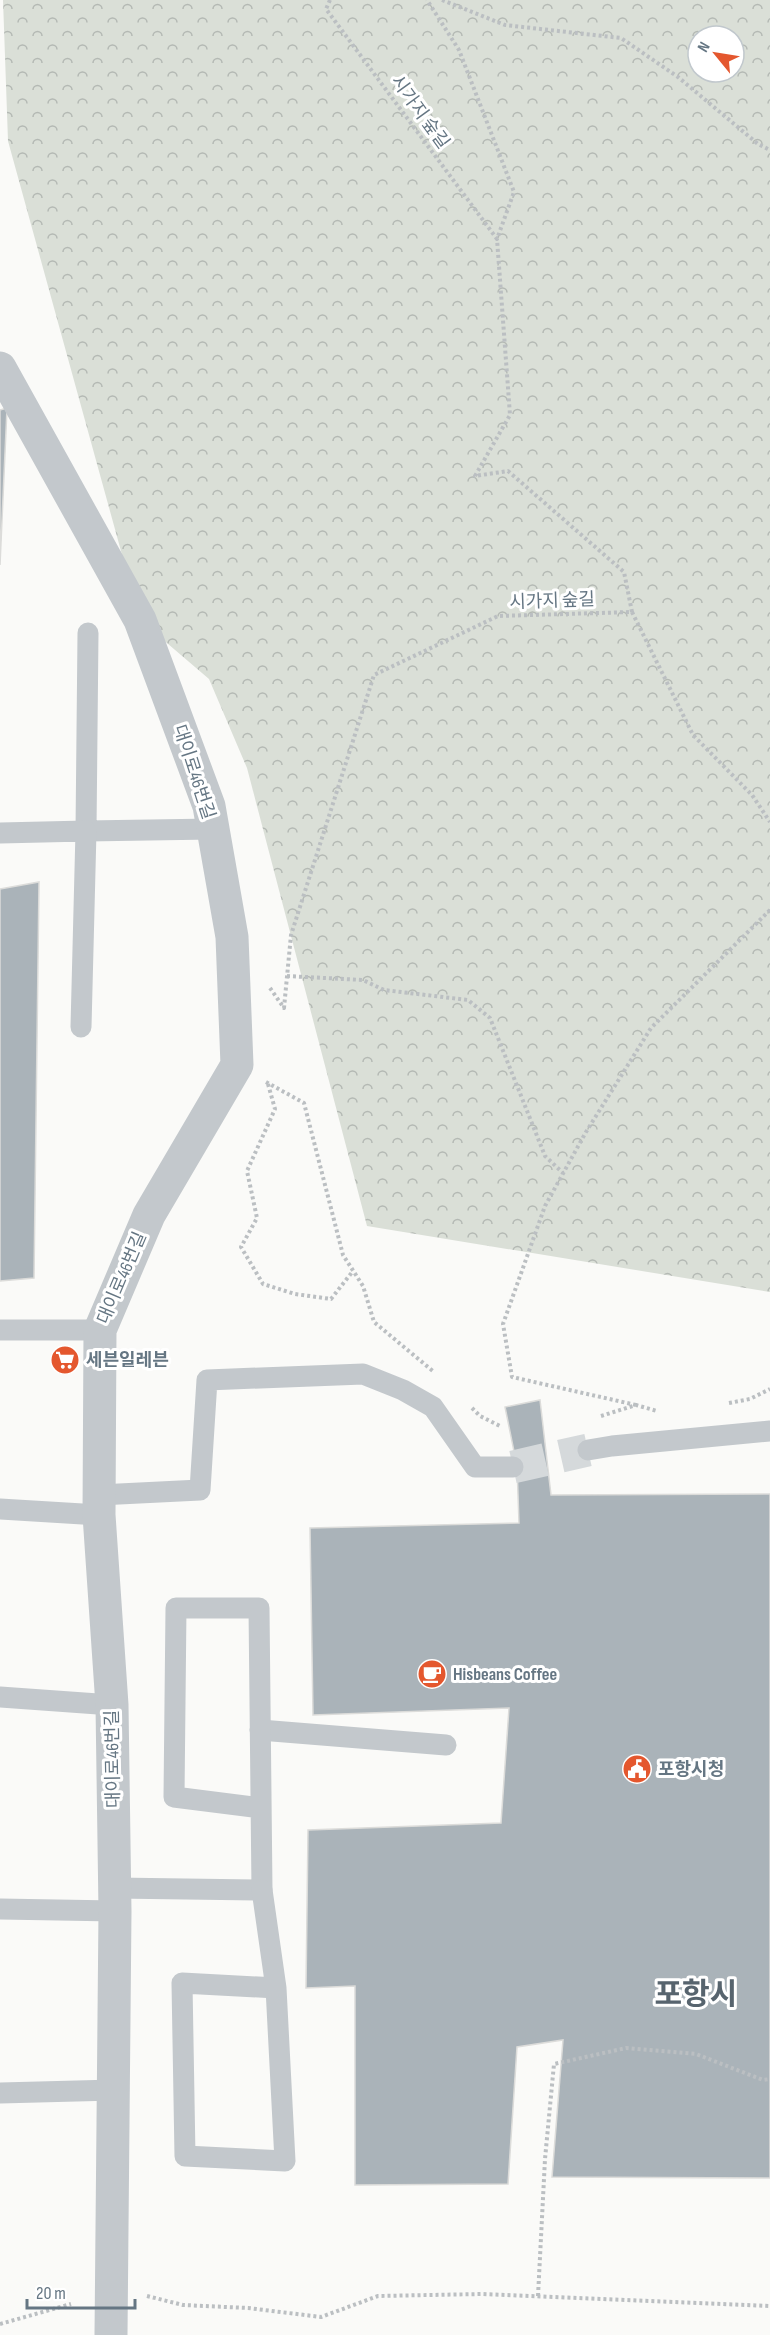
<svg xmlns="http://www.w3.org/2000/svg" width="770" height="2335" viewBox="0 0 770 2335" font-family="'Sofia Sans Condensed','Noto Sans KR',sans-serif">
  <style>
    .forest { fill: url(#forest-crowns); fill-rule: evenodd }
    .building { fill: #aab3b9; stroke: #dcdcda; stroke-width: 1.5 }
    .lines { fill: none; stroke-linecap: round; stroke-linejoin: round }
    .minor-tunnel { stroke: #d5d9db; stroke-width: 33; stroke-dasharray: 33 16; stroke-linecap: butt }
    .path { stroke: #bbbfc2; stroke-width: 4; stroke-dasharray: 3 3; stroke-linecap: butt }
    .service { stroke: #c3c8cc; stroke-width: 21 }
    .minor { stroke: #c3c8cc; stroke-width: 33 }
    .labels { text-anchor: middle; dominant-baseline: central; stroke-width: 6; stroke-linejoin: round; paint-order: stroke }
    .street-label { font-size: 18px; fill: #657683; stroke: #fff }
    .poi-label { font-size: 18px; font-weight: bold; fill: #657683; stroke: #fff; text-anchor: start }
    .town-label { font-size: 30px; font-weight: bold; fill: #57646e; stroke: #fff }
  </style>
  <defs>
    <pattern id="forest-crowns" width="20" height="18" patternUnits="userSpaceOnUse" patternTransform="scale(1.5)"><rect width="20" height="18" fill="#dadfd7"/><path d="M2 6a3 3 0 1 1 6 0M12 15a3 3 0 1 1 6 0" fill="none" stroke="#b4b9b4"/></pattern>
  </defs>
  <rect width="100%" height="100%" fill="#fafaf8"/>
  <path class="forest" d="M3,0H770V1292L367,1226L247,768L209,679L140,620L8,141ZM698,36H734V72H698Z"/>
  <g class="building">
    <polygon points="7,408 0,565 0,410"/>
    <polygon points="39,882 34,1278 0,1281 0,889"/>
    <polygon points="540,1400 551,1495 770,1494 770,2178 552,2177 563,2040 517,2047 508,2184 355,2185 355,1986 306,1988 308,1830 501,1823 509,1708 313,1715 310,1528 519,1523 517,1466 505,1407"/>
  </g>
  <g class="lines">
    <polyline class="minor-tunnel" points="513,1467 588,1450"/>
    <g class="path">
      <polyline points="330,0 326,9 497,239 514,192 459,50 427,0"/>
      <polyline points="442,0 505,25 621,38 678,77 758,144 770,150"/>
      <polyline points="632,612 693,735 752,795 770,822"/>
      <polyline points="287,976 363,980 384,990 468,1000 490,1018 545,1156 563,1173"/>
      <polyline points="270,988 284,1008 291,935 374,675 498,616 632,612 624,572 508,471 475,476 510,415 497,239"/>
      <polyline points="266,1082 304,1103 343,1255 363,1286 374,1322 434,1372"/>
      <polyline points="268,1084 275,1109 247,1171 257,1218 241,1247 263,1284 295,1294 331,1299 353,1271"/>
      <polyline points="729,1403 750,1399 770,1389"/>
      <polyline points="636,1405 512,1377 503,1324 545,1206 586,1132 651,1028 770,910"/>
      <polyline points="472,1408 480,1416 502,1427"/>
      <polyline points="601,1416 636,1405 657,1411"/>
      <polyline points="147,2296 183,2305 248,2308 321,2317 378,2296 482,2294 770,2306"/>
      <polyline points="538,2296 545,2159 554,2064 626,2048 696,2054 763,2080 770,2079"/>
      <polyline points="0,2324 71,2304"/>
    </g>
    <g class="service">
      <polyline points="88,633 86,831 213,829"/>
      <polyline points="0,833 86,831 81,1027"/>
      <polyline points="0,1330 100,1330"/>
      <polyline points="588,1450 612,1446 770,1431"/>
      <polyline points="99,1495 200,1490 207,1380 363,1374 403,1390 433,1407 475,1467 513,1467"/>
      <polyline points="0,1509 99,1515"/>
      <polyline points="0,1697 112,1705"/>
      <polyline points="260,1730 446,1745"/>
      <polyline points="115,1888 262,1890 259,1608 176,1608 174,1797 261,1808"/>
      <polyline points="262,1890 276,1988 182,1983 185,2156 285,2161 276,1988"/>
      <polyline points="0,1909 115,1911"/>
      <polyline points="0,2093 115,2090"/>
    </g>
    <polyline class="minor" points="0,368 140,620 209,806 232,937 237,1065 149,1215 100,1330 99,1515 112,1705 115,1911 111,2335"/>
  </g>
  <defs>
    <g id="supermarket-disc" transform="scale(1.5)"><circle r="9.5" fill="#e4572e" stroke="#fff"/><path d="M-6-5.5h2.5l.6 2H6L4.5 2H-2.5L-4.4-4H-6ZM-1.5 3.2a1.3 1.3 0 1 0 .1 0ZM3 3.2a1.3 1.3 0 1 0 .1 0Z" fill="#fff"/></g>
    <g id="cafe-disc" transform="scale(1.5)"><circle r="9.5" fill="#e4572e" stroke="#fff"/><path d="M-5.5-4.5H6V0H3Q3 3.5 0 3.5H-2.5Q-5.5 3.5-5.5 0ZM3-3.2v2h1.7v-2ZM-6 4.5H4V6H-6Z" fill="#fff"/></g>
    <g id="civic-disc" transform="scale(1.5)"><circle r="9.5" fill="#e4572e" stroke="#fff"/><path d="M-.6-6.5H3V-4.5H.6V-3L4-1V1h2V6H-6V1h2V-1L-.6-3ZM-1.2 2.5V6h2.4V2.5Z" fill="#fff"/></g>
  </defs>
  <g fill-rule="evenodd">
    <use href="#supermarket-disc" x="65" y="1360"/>
    <use href="#cafe-disc" x="432" y="1674"/>
    <use href="#civic-disc" x="637" y="1769"/>
  </g>
  <g class="labels">
    <g class="street-label">
      <text transform="translate(420 112) rotate(54)">시가지 숲길</text>
      <text transform="translate(552 601) rotate(-2)">시가지 숲길</text>
      <text transform="translate(194 772) rotate(72)">대이로46번길</text>
      <text transform="translate(122 1278) rotate(-67)">대이로46번길</text>
      <text transform="translate(113 1759) rotate(-91)">대이로46번길</text>
    </g>
    <g class="poi-label">
      <text x="86" y="1360">세븐일레븐</text>
      <text x="453" y="1674">Hisbeans Coffee</text>
      <text x="658" y="1769">포항시청</text>
    </g>
    <g class="town-label">
      <text x="696" y="1995">포항시</text>
    </g>
  </g>
  <g transform="translate(716 54) rotate(300)"><circle r="28" fill="#ffffff" stroke="#c1c8cd" stroke-width="1.5"/>
  <path d="M0-4.5L10 22L0 15L-10 22Z" fill="#e4572e"/>
  <text y="-9" font-size="16" font-weight="bold" text-anchor="middle" fill="#657683">N</text>
  </g>
  <path d="M27 2299v9h108v-9" fill="none" stroke="#657683" stroke-width="3"/>
  <text x="36" y="2299" font-size="18" fill="#657683" stroke="#ffffff" stroke-width="4.5" paint-order="stroke">20 m</text>
</svg>
